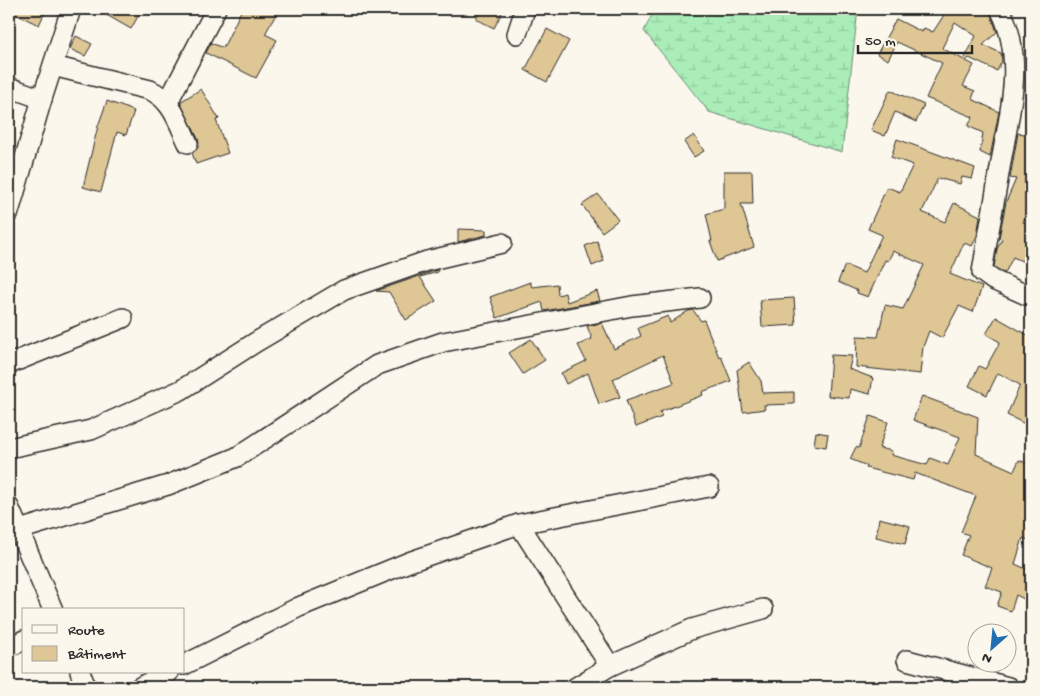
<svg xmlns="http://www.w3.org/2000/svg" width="1040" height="696" viewBox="0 0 1040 696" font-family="'Gochi Hand',sans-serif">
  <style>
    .wetland { fill: url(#wetland-marsh); stroke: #6a8c72 }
    .building { fill: #dec695; stroke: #2b2b2b; fill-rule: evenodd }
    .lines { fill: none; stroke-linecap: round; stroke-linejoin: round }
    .minor-casing { stroke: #2b2b2b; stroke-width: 22 }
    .minor { stroke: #fbf7ec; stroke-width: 19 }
  </style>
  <defs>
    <pattern id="wetland-marsh" width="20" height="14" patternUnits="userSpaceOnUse" patternTransform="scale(1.25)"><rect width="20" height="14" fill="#aaedb8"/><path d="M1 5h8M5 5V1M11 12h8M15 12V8" fill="none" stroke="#92cb9e"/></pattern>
  </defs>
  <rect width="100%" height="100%" fill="#fbf7ec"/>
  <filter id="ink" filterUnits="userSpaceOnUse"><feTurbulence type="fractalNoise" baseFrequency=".02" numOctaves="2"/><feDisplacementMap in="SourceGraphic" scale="10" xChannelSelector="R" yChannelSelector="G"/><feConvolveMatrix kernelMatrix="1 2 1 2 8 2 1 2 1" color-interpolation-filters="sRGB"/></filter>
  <g filter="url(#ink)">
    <polygon class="wetland" points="655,9 858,9 842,152 709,112 644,31"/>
    <g class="building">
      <polygon points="9,9 45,9 45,12 39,25 9,11"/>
      <polygon points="96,9 142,9 131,29"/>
      <polygon points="242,9 279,9 265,34 277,40 256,78 206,53 211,43 223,48"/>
      <polygon points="481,9 504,9 494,28 476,19"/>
      <path d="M935,9H989L997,32L983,45L1001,53L1002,61L997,71L969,58L966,61L974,65L963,86L975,91L972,99L999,112L990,157L980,152L983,133L968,126L973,117L926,98L942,63L897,42L888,60L877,54L896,19L922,32L924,28L933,32L944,15ZM955,22L976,36L964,60L942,48Z"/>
      <polygon points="547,29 569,41 547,82 525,70"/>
      <polygon points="76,36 92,44 85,56 70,49"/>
      <polygon points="201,89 219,119 216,120 228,153 196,164 192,153 197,149 199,144 198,139 180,102"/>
      <polygon points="890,90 924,105 916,122 895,112 885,136 871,130"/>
      <polygon points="107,101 134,111 126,135 117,132 101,192 83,187 98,126"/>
      <polygon points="1018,133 1031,135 1031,175 1028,188 1031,189 1031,205 1023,222 1031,226 1031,247 1024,262 1013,257 1005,273 994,267 997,249 1002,239 999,238 1006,202 1016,179 1010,178"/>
      <polygon points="694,135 704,151 694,157 684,142"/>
      <polygon points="897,139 975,168 972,179 962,177 960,184 938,178 922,212 945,222 954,203 980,216 977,236 972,246 964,243 950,274 982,287 973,312 959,306 942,338 929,331 923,347 920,374 856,367 857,336 878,337 885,305 903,309 924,265 893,251 888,261 885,260 868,297 857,293 858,291 838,282 845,265 864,273 882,235 868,229 887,187 900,192 913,165 891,157"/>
      <polygon points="724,171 752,171 753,204 741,204 754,247 717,261 710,241 712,241 706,214 724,209"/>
      <polygon points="598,194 618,220 602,232 582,205"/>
      <polygon points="458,229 486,230 486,235 458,242"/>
      <polygon points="597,241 604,261 592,266 585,246"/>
      <polygon points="437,270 438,272 420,277 436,301 406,320 389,292 376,291"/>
      <polygon points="530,282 532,287 557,284 558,295 565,293 567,302 597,291 600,301 544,311 542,302 497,318 490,297"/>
      <polygon points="794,298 796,325 762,327 760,300"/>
      <polygon points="693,310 701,321 704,320 719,357 721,356 731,381 702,392 703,395 660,412 662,417 636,427 626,400 674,383 663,355 613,379 620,397 599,404 588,373 566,384 561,373 586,361 578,345 592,339 587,326 602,323 614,349 641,336 638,328 668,316 670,323 688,311"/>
      <polygon points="996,317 1031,337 1031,427 1007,415 1020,385 998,373 987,395 969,386 979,366 985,369 1000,342 986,334"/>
      <polygon points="531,339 545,360 523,374 509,353"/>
      <polygon points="831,355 852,356 849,369 873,378 870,394 850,389 849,398 828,396"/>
      <polygon points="749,362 761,381 763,393 794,392 794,404 764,405 765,409 743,412 737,370"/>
      <polygon points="922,396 978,417 976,454 1014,471 1019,460 1031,465 1031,541 1023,538 1015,564 1031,571 1031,588 1026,600 1016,595 1011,611 997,606 1002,592 985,586 992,568 961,555 969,535 961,532 976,496 915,473 913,480 866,468 867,466 850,459 856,447 859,448 870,416 888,422 879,448 892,451 891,455 927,465 930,458 948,465 960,437 913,420"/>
      <polygon points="816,432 828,434 826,447 814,445"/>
      <polygon points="879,518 910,526 905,544 876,537"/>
    </g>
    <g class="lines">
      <g class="minor-casing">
        <g id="minor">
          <path d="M1000,9C1025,58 1010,111 1001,162C995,199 988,235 982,272L993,280L1031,297"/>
          <polyline points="517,34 525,9"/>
          <path d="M53,66L150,90C172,100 178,122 188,143"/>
          <polyline points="9,87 42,99"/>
          <polyline points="168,102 216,9"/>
          <polyline points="9,212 42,99 71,9"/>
          <polyline points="9,364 123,318"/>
          <polyline points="9,448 91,430 181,390 256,342 344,290 427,261 502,243"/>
          <polyline points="9,507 53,610"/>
          <polyline points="519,524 610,666"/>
          <polyline points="19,530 168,485 237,457 377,365 443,342 632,306 700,298"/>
          <polyline points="9,647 24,640"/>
          <polyline points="907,660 1008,687"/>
          <polyline points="184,665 299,607 409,562 519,524 709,487"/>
          <polyline points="80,672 86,687"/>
          <polyline points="140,687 169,672"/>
          <polyline points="576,687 610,666 692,629 763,609"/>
        </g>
      </g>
      <use href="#minor" class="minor"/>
    </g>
  </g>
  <rect width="1040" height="696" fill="none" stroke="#fbf7ec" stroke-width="30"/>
  <rect x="15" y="15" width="1010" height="666" fill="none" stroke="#2b2b2b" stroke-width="2" filter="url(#ink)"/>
  <rect x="22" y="608" width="162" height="65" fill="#fbf7ec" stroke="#a8a59f"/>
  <rect x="32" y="625" width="25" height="8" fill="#fbf7ec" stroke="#a8a59f"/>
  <text x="68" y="634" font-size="15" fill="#2b2b2b">Route</text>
  <rect x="32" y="646" width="25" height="15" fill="#dec695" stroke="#a8a59f"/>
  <text x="68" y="658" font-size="15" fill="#2b2b2b">Bâtiment</text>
  <g transform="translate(992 648) rotate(207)"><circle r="24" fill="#fbf7ec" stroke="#a8a59f"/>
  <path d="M0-4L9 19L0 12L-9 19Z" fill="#1f6fb2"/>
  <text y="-8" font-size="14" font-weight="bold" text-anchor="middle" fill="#2b2b2b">N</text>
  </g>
  <path d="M858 45v8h114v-8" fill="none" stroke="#2b2b2b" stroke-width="2.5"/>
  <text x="865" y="45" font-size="15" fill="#2b2b2b" stroke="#fbf7ec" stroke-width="4" paint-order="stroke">50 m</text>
</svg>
